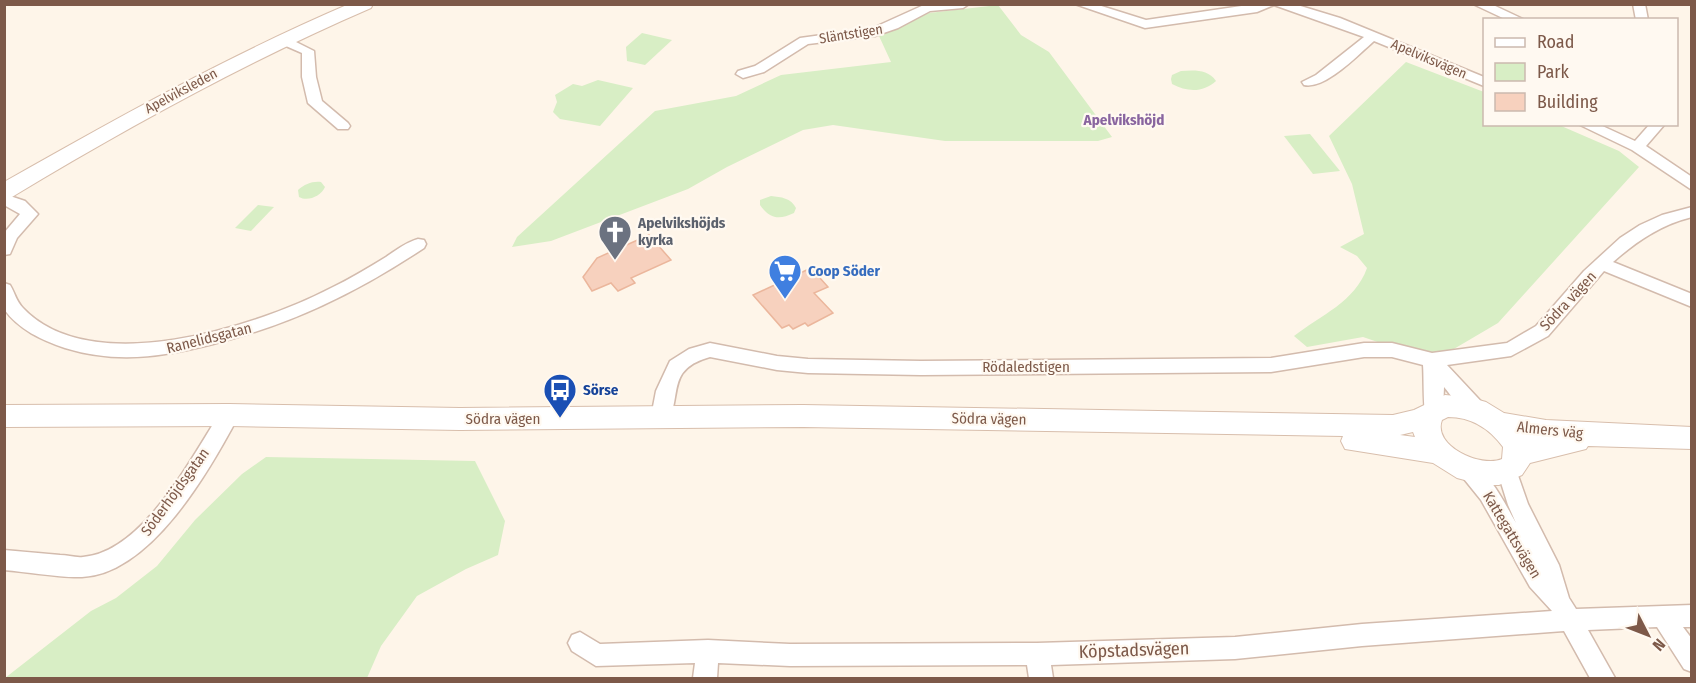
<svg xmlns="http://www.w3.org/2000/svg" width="1696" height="683" viewBox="0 0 1696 683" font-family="'Fira Sans Condensed',sans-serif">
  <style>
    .green { fill: #d8eec5 }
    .building { fill: #f7d1be; stroke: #ebb69c; stroke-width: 1.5 }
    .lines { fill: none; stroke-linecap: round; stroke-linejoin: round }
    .street-casing { stroke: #d3bbad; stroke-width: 3 }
    .secondary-casing { stroke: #d8beac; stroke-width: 2 }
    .street { fill: #fff; fill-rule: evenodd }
    .secondary { fill: #fff; fill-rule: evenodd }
    .labels { text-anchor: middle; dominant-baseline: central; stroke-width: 4.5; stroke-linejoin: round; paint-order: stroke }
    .far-street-label { font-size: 14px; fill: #7d5949; stroke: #fff9f1 }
    .far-quarter-label { font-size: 15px; font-weight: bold; fill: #89659f; stroke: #fff9f1 }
    .worship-label { font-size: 15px; font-weight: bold; fill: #5b616d; stroke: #fff9f1; text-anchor: start }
    .shop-label { font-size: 15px; font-weight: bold; fill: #366cbe; stroke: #fff9f1; text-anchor: start }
    .street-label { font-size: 15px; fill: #7d5949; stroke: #fff9f1 }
    .transit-label { font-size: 15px; font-weight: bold; fill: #164399; stroke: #fff9f1; text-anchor: start }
    .near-street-label { font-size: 18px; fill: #7d5949; stroke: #fff9f1 }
  </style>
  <rect width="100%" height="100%" fill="#fef5e9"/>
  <g class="green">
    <polygon points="998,5 1021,35 1049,52 1112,137 1098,141 945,141 833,125 803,130 727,167 688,189 551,241 512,247 517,237 655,111 736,96 781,75 891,62 879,36 929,13"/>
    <polygon points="642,33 672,40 645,65 627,61 626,47"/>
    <path d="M1406,62L1484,92V124L1559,125L1619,151L1639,167L1498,323L1447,353L1407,352L1363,337L1307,347L1294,336C1321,315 1355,302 1367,268L1357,256L1340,247L1364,234L1352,184L1329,136Z"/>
    <path d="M1181,71C1194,70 1208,69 1216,81C1203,93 1187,92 1172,84L1171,79L1172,75Z"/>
    <polygon points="598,80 633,88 600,126 560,119 553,112 557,102 555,95 573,84 582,86"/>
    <polygon points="1310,134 1340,171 1313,174 1284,136"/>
    <path d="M321,182L325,187C321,196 308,202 299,197L298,190C305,184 312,181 321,182Z"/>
    <path d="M771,196C781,197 791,198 796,208L794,213C779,220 770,219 760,205V200Z"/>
    <polygon points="258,205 274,207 251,231 235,228"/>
    <polygon points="266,457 475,461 505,521 498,555 466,569 417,596 381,646 367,678 5,678 91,611 116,598 157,566 195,520 242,474"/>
  </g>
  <g class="building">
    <polygon points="649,235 671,260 631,278 635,283 618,291 611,283 592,291 583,277 597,258"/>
    <polygon points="811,268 828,287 814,293 833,313 808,326 805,323 793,329 789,325 782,328 753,295"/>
  </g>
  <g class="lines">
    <g class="street-casing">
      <g id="street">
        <polygon points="926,4 969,4 963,8 930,11 898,28 875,36 808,44 764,72 743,78 736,74 738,71 755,66 800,38 873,28"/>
        <path d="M1075,4H1095L1146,20L1255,4H1294L1340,18L1484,77V86L1374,41C1359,54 1325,90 1304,85L1302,82L1316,75L1364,37L1274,5L1257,12L1145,28Z"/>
        <polygon points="1473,4 1491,4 1525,20 1507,20"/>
        <polygon points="1633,4 1645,4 1648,20 1636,20"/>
        <polygon points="284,36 314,51 316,77 322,101 348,123 350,126 348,129 338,129 308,103 302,77 302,53 279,43 278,40 279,37"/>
        <polygon points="1578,124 1598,124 1635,141 1650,124 1665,124 1646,146 1692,177 1692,190 1632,150"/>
        <polygon points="4,194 25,201 38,214 17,238 10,254 4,255 4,233 20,214 4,205"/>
        <path d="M1692,207V217C1660,225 1637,241 1613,262L1692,294V307L1604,271L1548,336L1511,356L1447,365L1490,411L1487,416C1469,422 1454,399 1444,387L1443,411L1440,416L1433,419L1426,416C1423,409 1424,376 1423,365L1392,357H1364L1271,372L921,375L808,373L777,370L710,357C666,369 682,395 668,422L661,425L654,422L651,417L656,391L670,361L689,349L710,343L777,356L808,359L921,361L1271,358L1364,343H1392L1432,353L1507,343L1536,326L1584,271L1620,238L1640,225L1662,215Z"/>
        <path d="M418,239L424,240L426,244L424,248C356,293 292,324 213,344C162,357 117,364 65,348C42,340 19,330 4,309V283L10,285C15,293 16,301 23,308C91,380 256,327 331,288C350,279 368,268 386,257C396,250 407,242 418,239Z"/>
        <path d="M229,407L236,410L239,415C210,470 151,574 82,577C61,578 27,572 4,570V550C23,552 42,553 60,555C67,555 76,558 83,557C144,552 192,456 222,410Z"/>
        <path d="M1466,461C1488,468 1505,504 1516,523L1508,505L1497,470L1500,464L1507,462L1514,464L1528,504L1559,565L1569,598L1576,609L1692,605V627H1683L1692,639V672L1684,669L1657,627L1588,630L1615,678H1590L1564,631L1362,646L1235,659L1051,665L1053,678H1029L1027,665L790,666L718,663L717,678H693L695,663L596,666L572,651L568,643L572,635L580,632L600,644L708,640L790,644L1037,643L1235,637L1362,624L1552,611L1530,587L1481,500L1456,469L1459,463Z"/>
      </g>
    </g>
    <g class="secondary-casing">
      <g id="secondary">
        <path d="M349,4H373L371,8C246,62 128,127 12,197L4,199V182C117,118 230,55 349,4Z"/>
        <path d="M1445,395L1468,397L1486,402L1504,413L1546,420L1692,427V449L1588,446L1586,449L1530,463L1522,475L1499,485H1484L1457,478L1433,463L1345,449L1341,441L1343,436L803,427L460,430L229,426L4,427V405L229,404L460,408L803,405L1393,415L1414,410ZM1448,417C1471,417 1489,428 1503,447L1502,459C1481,468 1432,446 1442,420ZM1413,432L1415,437L1400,435Z"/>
      </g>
    </g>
    <use href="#street" class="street"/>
    <use href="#secondary" class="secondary"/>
  </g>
  <defs>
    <g id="church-pin" transform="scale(1.725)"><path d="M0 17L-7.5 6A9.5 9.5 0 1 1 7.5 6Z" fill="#6b7280" stroke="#fff9f1"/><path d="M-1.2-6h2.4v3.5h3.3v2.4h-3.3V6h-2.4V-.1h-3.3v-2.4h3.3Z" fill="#fff"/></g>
    <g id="supermarket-pin" transform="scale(1.725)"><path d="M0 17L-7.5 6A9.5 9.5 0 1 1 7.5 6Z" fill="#3f7fe0" stroke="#fff9f1"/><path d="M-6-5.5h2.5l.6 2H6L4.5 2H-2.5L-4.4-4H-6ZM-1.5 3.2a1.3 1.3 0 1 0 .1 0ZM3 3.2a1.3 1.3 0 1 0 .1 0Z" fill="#fff"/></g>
    <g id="bus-pin" transform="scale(1.725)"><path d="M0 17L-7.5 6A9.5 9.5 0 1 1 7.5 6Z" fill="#1a4fb4" stroke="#fff9f1"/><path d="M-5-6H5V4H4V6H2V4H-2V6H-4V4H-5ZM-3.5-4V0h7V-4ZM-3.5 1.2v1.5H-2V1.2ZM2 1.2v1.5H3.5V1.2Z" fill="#fff"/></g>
  </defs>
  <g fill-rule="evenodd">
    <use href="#church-pin" x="615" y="232"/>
    <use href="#supermarket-pin" x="785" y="271"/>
    <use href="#bus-pin" x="560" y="390"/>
  </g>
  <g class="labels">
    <g class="far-street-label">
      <text transform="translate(851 34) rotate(-9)">Släntstigen</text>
      <text transform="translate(1429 59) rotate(23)">Apelviksvägen</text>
      <text transform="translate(181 91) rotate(-28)">Apelviksleden</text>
    </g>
    <g class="far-quarter-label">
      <text x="1124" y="120">Apelvikshöjd</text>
    </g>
    <g class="worship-label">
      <text x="638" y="223">Apelvikshöjds<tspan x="638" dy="17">kyrka</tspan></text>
    </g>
    <g class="shop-label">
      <text x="808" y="271">Coop Söder</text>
    </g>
    <g class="street-label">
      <text transform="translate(1568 301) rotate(-47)">Södra vägen</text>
      <text transform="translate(209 338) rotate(-14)">Ranelidsgatan</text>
      <text x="1026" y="367">Rödaledstigen</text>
      <text x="503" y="419">Södra vägen</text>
      <text transform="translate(989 419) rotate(1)">Södra vägen</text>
      <text transform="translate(1550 430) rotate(6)">Almers väg</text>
      <text transform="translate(175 492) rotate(-54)">Söderhöjdsgatan</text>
      <text transform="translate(1512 535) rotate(59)">Kattegattsvägen</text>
    </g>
    <g class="transit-label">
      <text x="583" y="390">Sörse</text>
    </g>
    <g class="near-street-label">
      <text transform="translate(1134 650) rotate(-2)">Köpstadsvägen</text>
    </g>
  </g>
  <rect width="1696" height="683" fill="none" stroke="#7d5949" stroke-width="12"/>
  <rect x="1483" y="18" width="195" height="108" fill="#fff9f1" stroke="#cbb9ae" stroke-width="1.5"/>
  <rect x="1495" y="38" width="30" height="9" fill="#ffffff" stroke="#cbb9ae" stroke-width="1.5"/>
  <text x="1537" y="48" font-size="18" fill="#7d5949">Road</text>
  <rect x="1495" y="63" width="30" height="18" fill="#d8eec5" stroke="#cbb9ae" stroke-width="1.5"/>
  <text x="1537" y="78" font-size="18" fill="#7d5949">Park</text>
  <rect x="1495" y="93" width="30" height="18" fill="#f7d1be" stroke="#cbb9ae" stroke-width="1.5"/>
  <text x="1537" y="108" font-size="18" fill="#7d5949">Building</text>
  <g transform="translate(1648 635) rotate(132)" stroke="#fff9f1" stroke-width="4.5" paint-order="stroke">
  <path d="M0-4.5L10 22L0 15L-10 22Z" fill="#7d5949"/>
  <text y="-9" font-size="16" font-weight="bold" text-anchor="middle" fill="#7d5949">N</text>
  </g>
</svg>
